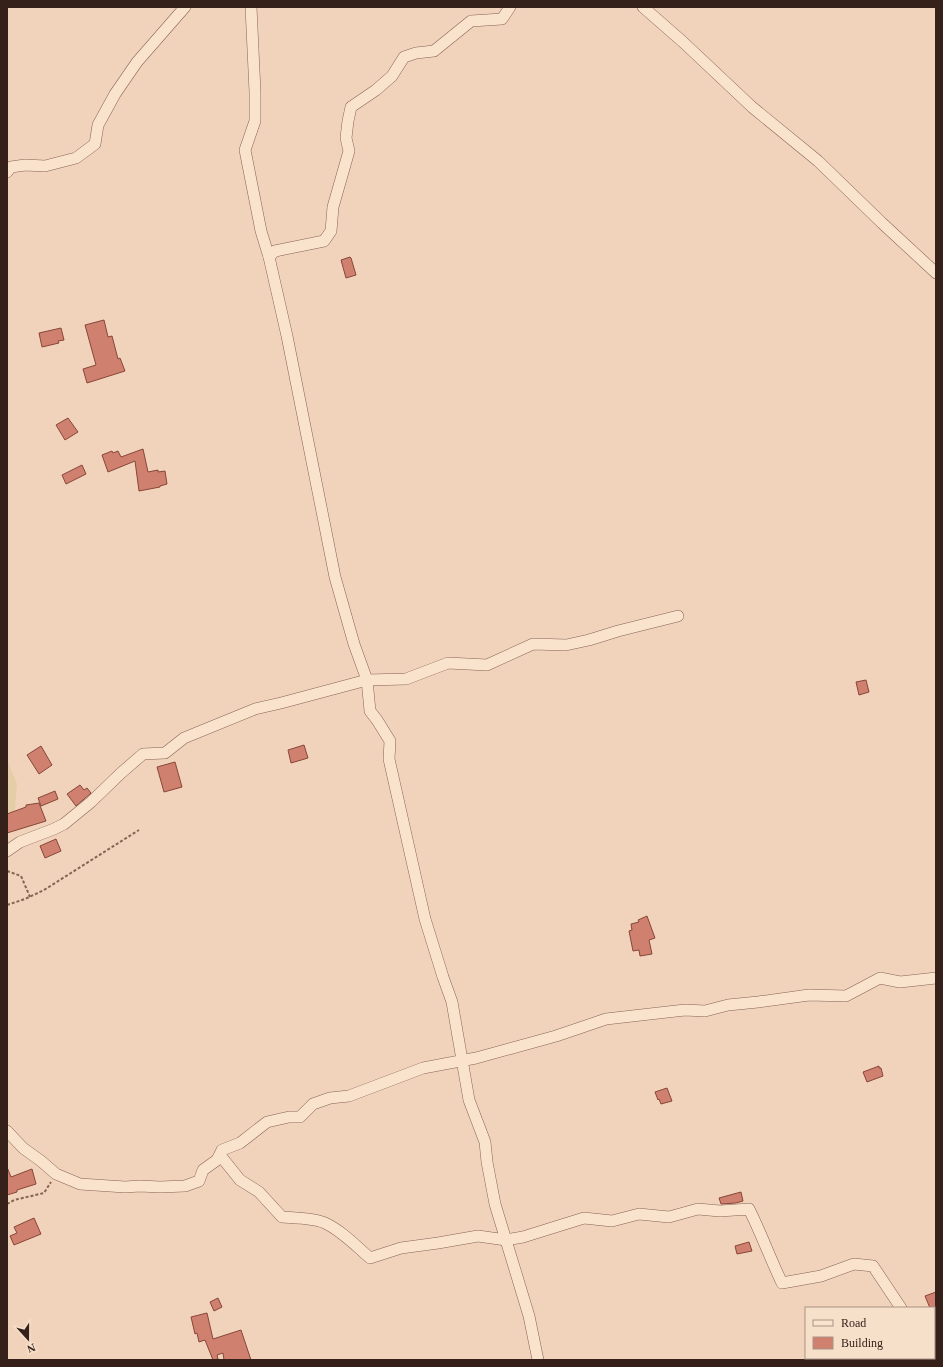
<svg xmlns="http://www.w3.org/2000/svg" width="943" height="1367" viewBox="0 0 943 1367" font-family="'Times New Roman',serif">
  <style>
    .farmland { fill: #e5cda7 }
    .building { fill: #d0806e; stroke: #874639 }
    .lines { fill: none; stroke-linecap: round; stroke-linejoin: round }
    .minor-casing { stroke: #876354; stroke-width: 12 }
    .path { stroke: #876354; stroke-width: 2; stroke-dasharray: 3 2; stroke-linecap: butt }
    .minor { stroke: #fae3cd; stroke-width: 11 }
  </style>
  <rect width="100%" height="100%" fill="#f0d3ba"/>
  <polygon class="farmland" points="7,760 17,784 14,823 7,831"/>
  <g class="building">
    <polygon points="350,257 351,258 356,275 346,278 341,260"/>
    <polygon points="104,320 108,337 112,336 118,359 120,358 125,371 87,383 83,369 96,365 85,325"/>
    <polygon points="61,328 64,340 58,341 59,343 42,347 39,333"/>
    <polygon points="68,418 78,432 65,440 56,425"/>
    <polygon points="143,449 148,472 158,470 158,472 165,471 167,484 160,486 160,487 139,491 135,461 108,472 102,455 112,451 113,453 118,451 121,457"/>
    <polygon points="82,465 86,474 66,484 62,475"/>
    <polygon points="866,680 869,692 859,695 856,682"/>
    <polygon points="304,745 308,758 291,763 288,750"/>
    <polygon points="41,746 52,765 39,774 27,755"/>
    <polygon points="175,762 182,787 164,792 157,767"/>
    <polygon points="80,785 84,790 87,788 91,793 76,806 67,794"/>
    <polygon points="55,791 58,799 41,806 38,798"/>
    <polygon points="39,803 46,821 7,833 7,814 26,807 26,805"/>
    <polygon points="56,839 61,851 45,858 40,846"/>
    <polygon points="647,916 655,938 649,940 652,954 640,956 639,950 633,951 629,931 632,930 631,924 639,922 638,920"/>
    <polygon points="879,1066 879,1068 881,1068 883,1076 867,1082 863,1072"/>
    <polygon points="667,1088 672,1101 661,1104 659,1099 658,1100 655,1092"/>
    <polygon points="7,1167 11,1177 32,1169 36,1184 17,1190 17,1192 7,1195"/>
    <polygon points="741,1192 743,1201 736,1203 721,1204 719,1198"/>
    <polygon points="34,1218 41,1234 14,1245 10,1236 17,1233 14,1227"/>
    <polygon points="749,1242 752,1251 737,1254 735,1246"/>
    <polygon points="936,1292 936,1322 934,1317 934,1308 930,1308 925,1296"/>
    <polygon points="218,1298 222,1307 214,1311 210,1302"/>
    <polygon points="207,1313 213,1339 241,1330 251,1360 224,1360 223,1353 217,1355 218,1359 213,1360 205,1340 199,1342 197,1333 195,1334 191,1317"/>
  </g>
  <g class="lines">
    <g class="minor-casing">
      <g id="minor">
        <polyline points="251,7 255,92 255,121 245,150 261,231 269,257 287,336 335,577 354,644 367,680 370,711 377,720 390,741 389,759 425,919 443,977 452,1002 469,1100 485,1142 487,1162 495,1204 529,1316 538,1360"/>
        <polyline points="643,7 683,42 752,107 818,161 882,223 936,273"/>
        <polyline points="7,172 11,167 25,165 45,166 76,158 95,144 98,125 115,94 137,62 185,7"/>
        <polyline points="269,257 275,251 324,241 331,231 333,207 349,151 346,138 348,121 351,107 376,90 392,76 404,57 416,53 434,51 471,21 502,19 510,7"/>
        <polyline points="7,851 20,842 54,829 64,824 91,802 121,773 143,754 165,753 184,738 255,709 281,703 367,680 406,679 448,663 487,665 533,644 566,645 589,640 618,631 678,616"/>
        <polyline points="7,1131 23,1148 41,1161 56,1174 80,1184 125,1187 140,1186 160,1187 185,1186 199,1181 203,1170 217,1160 222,1150 240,1143 267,1122 289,1117 300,1117 313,1104 330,1098 349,1096 423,1068 476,1058 556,1036 606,1019 685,1010 705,1011 728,1005 758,1002 809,995 846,996 880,978 900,982 936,978"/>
        <path d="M220,1155L240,1180L259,1192L282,1217C295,1218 314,1218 325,1223C342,1231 356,1246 370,1258L401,1248L438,1243L478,1236L506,1240L523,1237L584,1218L612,1221L639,1214L669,1217L698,1209L720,1211L749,1209C761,1233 770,1258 782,1283L821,1276L854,1264L873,1266L901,1308"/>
        <polyline points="917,1358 917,1360"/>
      </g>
    </g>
    <g class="path">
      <polyline points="7,871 21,876 30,897"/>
      <polyline points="7,905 25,899 44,890 139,830"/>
      <polyline points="7,1204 14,1200 44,1193 51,1182"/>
    </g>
    <use href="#minor" class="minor"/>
  </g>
  <rect width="943" height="1367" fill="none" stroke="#35211a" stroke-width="16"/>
  <rect x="805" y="1307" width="130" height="52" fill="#f7e0ca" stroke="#a99484"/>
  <rect x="813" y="1320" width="20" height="6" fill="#fae3cd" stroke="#a99484"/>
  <text x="841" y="1327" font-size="12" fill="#35211a">Road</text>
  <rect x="813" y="1337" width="20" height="12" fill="#d0806e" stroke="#a99484"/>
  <text x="841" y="1347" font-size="12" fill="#35211a">Building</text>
  <g transform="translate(28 1339) rotate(159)" stroke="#f7e0ca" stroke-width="3" paint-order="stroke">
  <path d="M0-3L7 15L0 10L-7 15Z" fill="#35211a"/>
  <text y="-6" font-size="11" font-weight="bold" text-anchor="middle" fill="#35211a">N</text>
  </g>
</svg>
